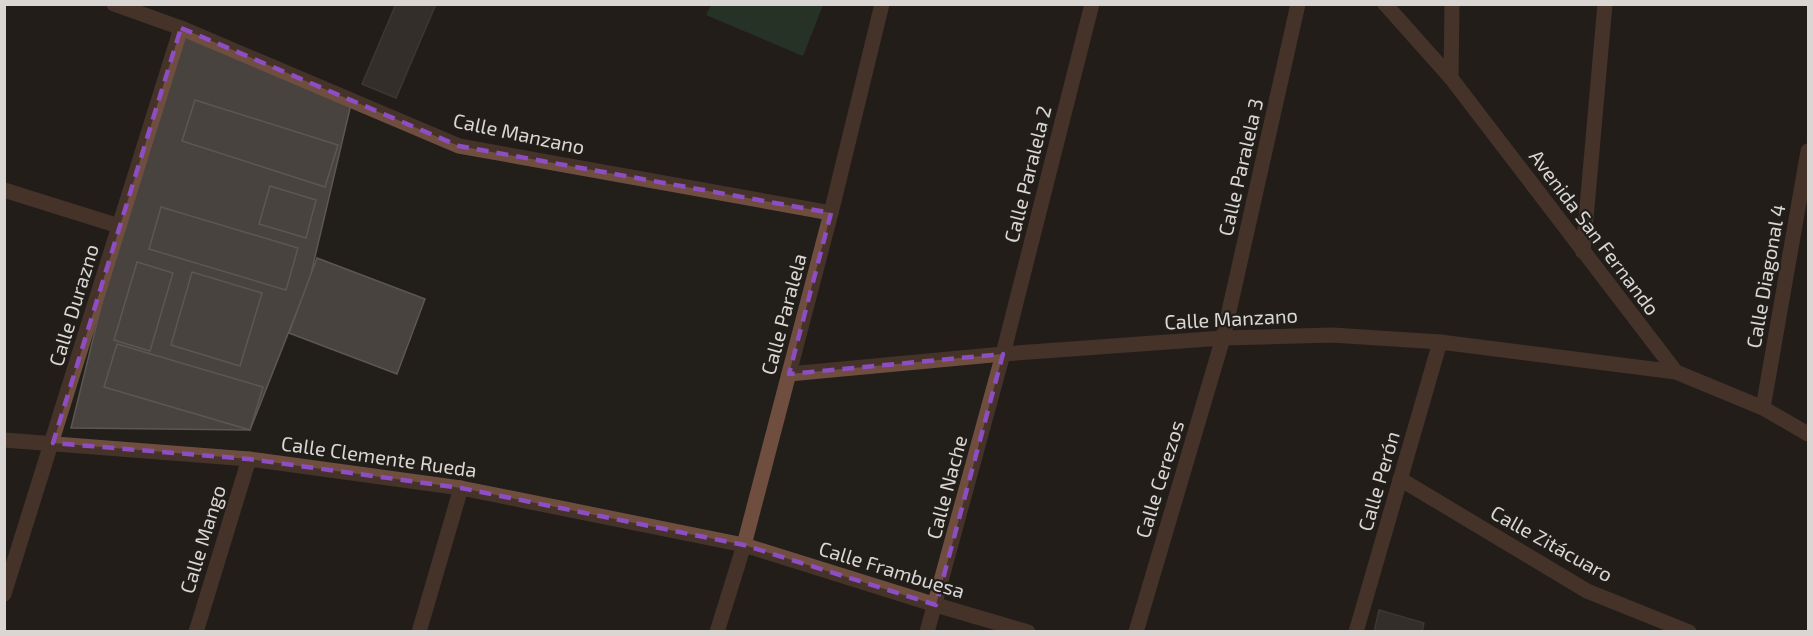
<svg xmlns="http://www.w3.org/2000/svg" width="1813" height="636" viewBox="0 0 1813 636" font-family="'Exo 2',sans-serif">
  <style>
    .green { fill: #2c4c37 }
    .building { fill: #48433f; stroke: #5c5753; stroke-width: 1.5 }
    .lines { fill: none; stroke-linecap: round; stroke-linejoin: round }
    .minor { stroke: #6f4e3f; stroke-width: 15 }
    .marked { fill: none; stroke: #8e4ec3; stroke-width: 4.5; stroke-dasharray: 12 8; stroke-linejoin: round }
    .labels { text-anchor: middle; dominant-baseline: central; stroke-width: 4.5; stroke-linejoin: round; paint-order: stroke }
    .street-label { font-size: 20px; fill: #dad6d4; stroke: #221e1a }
  </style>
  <rect width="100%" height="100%" fill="#221e1a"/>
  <polygon class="green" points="711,5 711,4 823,5 803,56 706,15"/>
  <g class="building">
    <polygon points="396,4 436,4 396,98 362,84"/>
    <polygon points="181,28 352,100 310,278 250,430 71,428 127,201"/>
    <polygon points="195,100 338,145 325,187 182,141"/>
    <polygon points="270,186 316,200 306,238 259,224"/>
    <polygon points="161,207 298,248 286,290 149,249"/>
    <polygon points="317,258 425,299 397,374 289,333"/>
    <polygon points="137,262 173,273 150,351 114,340"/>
    <polygon points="192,272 262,293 240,366 171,345"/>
    <polygon points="117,344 263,387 250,430 104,387"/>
    <polygon points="1379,610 1424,623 1422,632 1374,632"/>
  </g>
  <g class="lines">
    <g class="minor">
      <polyline points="114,4 181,28 459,146 831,213"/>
      <polyline points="1385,4 1451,78 1676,372 1763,408 1808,434"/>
      <polyline points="1451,78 1452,4"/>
      <polyline points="4,190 119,226"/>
      <polyline points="1583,252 1605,4"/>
      <polyline points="789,374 1003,354 1223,338 1332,335 1440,342 1676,372"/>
      <polyline points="1763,408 1808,151"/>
      <polyline points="4,440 249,459 461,488 744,545 936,605 1028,632"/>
      <polyline points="1400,479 1587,591 1689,632"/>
      <polyline points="4,594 181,28"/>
      <polyline points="196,632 249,459"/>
      <polyline points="419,632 461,488"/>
      <polyline points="717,632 744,545 831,213 882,4"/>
      <polyline points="927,632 1003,354 1092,4"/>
      <polyline points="1136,632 1223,338 1298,4"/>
      <polyline points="1356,632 1440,342"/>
    </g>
  </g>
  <path d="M0 0H1813V636H0ZM181,28L459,146L831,213L789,374L1003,354L936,605L744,545L461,488L249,459L53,443Z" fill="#221e1a" fill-opacity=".55" fill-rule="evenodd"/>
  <path class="marked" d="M181,28L459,146L831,213L789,374L1003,354L936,605L744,545L461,488L249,459L53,443Z"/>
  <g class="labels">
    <g class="street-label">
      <text transform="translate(519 133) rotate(12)">Calle Manzano</text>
      <text transform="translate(1240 167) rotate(-77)">Calle Paralela 3</text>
      <text transform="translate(1027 174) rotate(-76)">Calle Paralela 2</text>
      <text transform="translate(1595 232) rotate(53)">Avenida San Fernando</text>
      <text transform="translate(1765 276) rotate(-80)">Calle Diagonal 4</text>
      <text transform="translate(73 305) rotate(-73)">Calle Durazno</text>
      <text transform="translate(783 314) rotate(-75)">Calle Paralela</text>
      <text transform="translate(1231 318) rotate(-3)">Calle Manzano</text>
      <text transform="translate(379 456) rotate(8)">Calle Clemente Rueda</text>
      <text transform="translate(1159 479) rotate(-73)">Calle Cerezos</text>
      <text transform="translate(1378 481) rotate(-74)">Calle Perón</text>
      <text transform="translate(946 487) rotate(-75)">Calle Nache</text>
      <text transform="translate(202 539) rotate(-73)">Calle Mango</text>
      <text transform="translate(1552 543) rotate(29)">Calle Zitácuaro</text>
      <text transform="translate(892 569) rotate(17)">Calle Frambuesa</text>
    </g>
  </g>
  <rect width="1813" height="636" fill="none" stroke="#dad6d4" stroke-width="12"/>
</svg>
